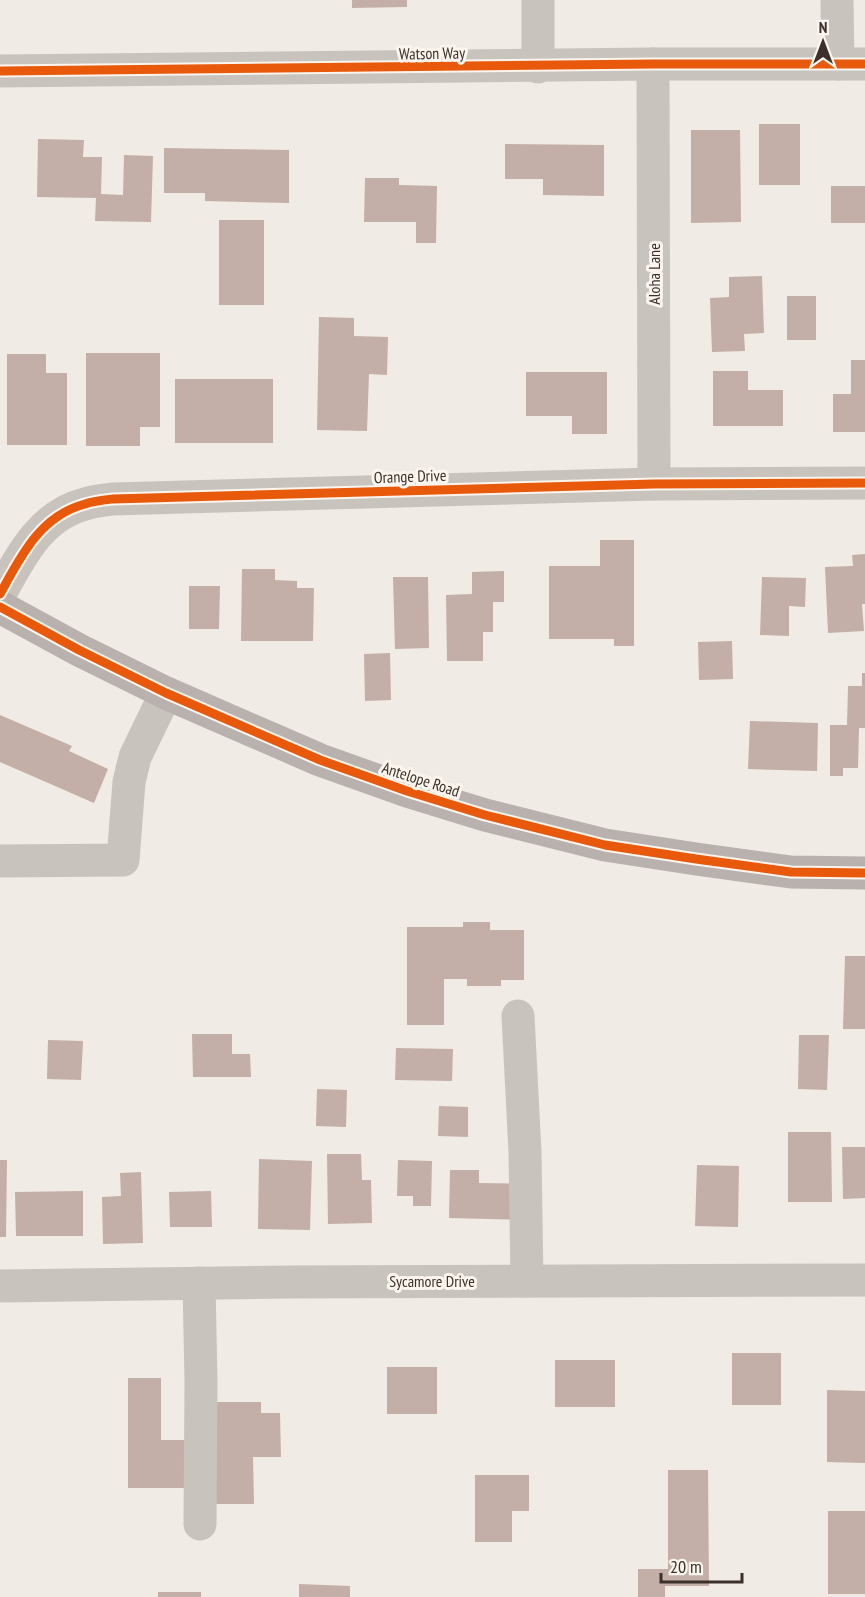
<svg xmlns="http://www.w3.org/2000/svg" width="865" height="1597" viewBox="0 0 865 1597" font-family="'PT Sans Narrow',sans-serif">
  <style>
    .building { fill: #c3afa7 }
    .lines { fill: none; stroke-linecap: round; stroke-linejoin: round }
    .minor { stroke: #c9c3be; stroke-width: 33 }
    .major { stroke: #b8b1ad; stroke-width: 33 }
    .cycleway-casing { stroke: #fbf5ee; stroke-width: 13 }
    .cycleway { stroke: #e8590c; stroke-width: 9 }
    .labels { text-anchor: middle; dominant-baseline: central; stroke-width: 6; stroke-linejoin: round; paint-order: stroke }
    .street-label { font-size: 16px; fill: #3b302b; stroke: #fbf5ee }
  </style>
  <rect width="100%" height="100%" fill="#f0ebe5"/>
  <g class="building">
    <polygon points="352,0 407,0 407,7 352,8"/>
    <rect x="759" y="124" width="41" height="61"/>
    <polygon points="691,130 740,130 741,222 691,223"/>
    <polygon points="38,139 84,140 83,157 102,157 101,194 123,195 124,155 153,156 151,222 95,221 96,198 37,197"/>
    <polygon points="505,144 604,145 604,196 543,195 543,179 505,179"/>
    <polygon points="164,148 289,150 289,203 205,201 205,193 164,193"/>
    <polygon points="365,178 399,178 399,185 437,186 436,243 416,243 416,222 364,222"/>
    <rect x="831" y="186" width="34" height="37"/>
    <rect x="219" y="220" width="45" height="85"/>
    <polygon points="762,276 764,333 744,334 745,351 712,352 710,298 729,297 729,277"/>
    <rect x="787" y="296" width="29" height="44"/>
    <polygon points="319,317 354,318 354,336 388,337 387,375 369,374 367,431 317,430"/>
    <polygon points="86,353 160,353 160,427 140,427 140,446 86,446"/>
    <polygon points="7,354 46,354 46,373 67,373 67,445 7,445"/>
    <polygon points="851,360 865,360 865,432 833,432 833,394 851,394"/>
    <polygon points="713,371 748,371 748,390 783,390 783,426 713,426"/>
    <polygon points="526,372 607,372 607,434 572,434 572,416 526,416"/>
    <rect x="175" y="379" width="98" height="64"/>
    <polygon points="600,540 634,540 634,646 614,646 614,639 549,639 549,566 600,566"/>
    <polygon points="865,554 865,604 862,604 864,631 828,633 825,567 853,566 852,555"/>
    <polygon points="242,569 275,569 275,580 297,581 297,588 314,588 313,641 241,641"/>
    <polygon points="504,571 504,602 493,602 493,632 483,632 483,661 447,661 446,595 472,594 472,572"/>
    <polygon points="393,577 428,577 429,648 395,649"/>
    <polygon points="762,577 806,578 805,607 789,606 789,636 760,635"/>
    <polygon points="189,586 220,586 219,629 189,629"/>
    <polygon points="732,641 733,679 699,680 698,642"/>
    <polygon points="390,653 391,700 365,701 364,654"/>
    <polygon points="862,673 865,673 865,728 859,728 858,768 843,768 843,776 830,776 830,725 847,725 848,686 862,686"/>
    <polygon points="0,715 72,746 69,751 108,769 94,803 0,762"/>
    <polygon points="750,721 818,723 817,771 748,769"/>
    <polygon points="463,922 490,922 490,930 524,930 524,980 501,980 501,986 467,986 467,979 444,979 444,1025 407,1025 407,927 463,927"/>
    <polygon points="845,956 865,956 865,1029 843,1029"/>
    <polygon points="192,1034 232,1034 232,1054 250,1054 251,1077 193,1077"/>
    <polygon points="799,1035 829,1035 827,1090 798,1089"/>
    <polygon points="48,1040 83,1041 81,1080 47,1079"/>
    <polygon points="396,1048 453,1049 452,1081 395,1080"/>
    <polygon points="317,1089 347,1090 346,1127 316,1126"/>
    <polygon points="439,1106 468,1107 468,1137 438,1136"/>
    <polygon points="788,1132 831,1132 832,1202 788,1202"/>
    <polygon points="842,1147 865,1147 865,1198 843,1199"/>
    <polygon points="327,1154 361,1154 362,1180 371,1180 372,1223 328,1224"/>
    <polygon points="259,1159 312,1161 310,1230 258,1229"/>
    <polygon points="0,1160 7,1160 6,1237 0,1237"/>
    <polygon points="398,1160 432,1161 431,1206 413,1206 413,1196 397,1196"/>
    <polygon points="697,1165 739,1166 738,1227 695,1226"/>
    <polygon points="450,1170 479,1170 479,1183 533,1184 532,1220 449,1218"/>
    <polygon points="141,1172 143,1243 103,1244 102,1197 121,1196 120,1173"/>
    <polygon points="83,1191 83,1236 16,1236 15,1192"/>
    <polygon points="211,1191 212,1227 170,1227 169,1192"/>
    <rect x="732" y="1353" width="49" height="52"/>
    <rect x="555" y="1360" width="60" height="47"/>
    <rect x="387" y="1367" width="50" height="47"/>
    <polygon points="128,1378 161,1378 161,1440 189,1440 189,1488 128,1488"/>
    <polygon points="827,1390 865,1391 865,1463 827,1462"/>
    <polygon points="213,1402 261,1402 261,1413 280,1413 281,1457 253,1457 254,1504 214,1504"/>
    <polygon points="668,1470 708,1470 709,1586 665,1586 665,1597 638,1597 638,1569 668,1569"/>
    <polygon points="475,1475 529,1475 529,1511 512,1511 512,1542 475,1542"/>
    <rect x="828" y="1511" width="37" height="83"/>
    <polygon points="299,1584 350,1586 350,1597 299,1597"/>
    <rect x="158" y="1592" width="43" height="5"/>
  </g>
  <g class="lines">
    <g class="minor">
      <polyline points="538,0 538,67"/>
      <polyline points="837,0 838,64"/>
      <polyline points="653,64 654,484"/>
      <polyline points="0,71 653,64 865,64"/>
      <path d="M0,594C21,556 40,516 85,504C94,501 104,500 113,499L654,484L865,483"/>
      <polyline points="0,861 123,860 129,782 135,757 166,693"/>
      <polyline points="518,1016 525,1152 527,1281"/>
      <polyline points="199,1283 201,1382 200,1524"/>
      <polyline points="0,1286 288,1282 865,1280"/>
    </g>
    <polyline class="major" points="0,607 79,650 166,693 320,760 407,791 485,815 605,845 696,859 791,872 865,873"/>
    <g class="cycleway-casing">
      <g id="cycleway">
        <polyline points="0,71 653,64 865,64"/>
        <path d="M0,594C21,556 40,516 85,504C94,501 104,500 113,499L654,484L865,483"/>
        <polyline points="0,607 79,650 166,693 320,760 407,791 485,815 605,845 696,859 791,872 865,873"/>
      </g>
    </g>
    <use href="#cycleway" class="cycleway"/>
  </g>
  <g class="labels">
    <g class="street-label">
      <text transform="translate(432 53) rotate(-1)">Watson Way</text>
      <text transform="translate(654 274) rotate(-90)">Aloha Lane</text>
      <text transform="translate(410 476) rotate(-2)">Orange Drive</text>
      <text transform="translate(421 779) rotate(18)">Antelope Road</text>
      <text x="432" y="1281">Sycamore Drive</text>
    </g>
  </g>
  <g transform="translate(823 42)" stroke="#fbf5ee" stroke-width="4.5" paint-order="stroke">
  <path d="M0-4.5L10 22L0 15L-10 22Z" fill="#3b302b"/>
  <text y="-9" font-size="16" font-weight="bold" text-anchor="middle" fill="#3b302b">N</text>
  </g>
  <path d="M661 1573v9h81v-9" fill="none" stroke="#3b302b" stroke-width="3"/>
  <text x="670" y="1573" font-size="18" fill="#3b302b" stroke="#fbf5ee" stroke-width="4.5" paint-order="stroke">20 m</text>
</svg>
